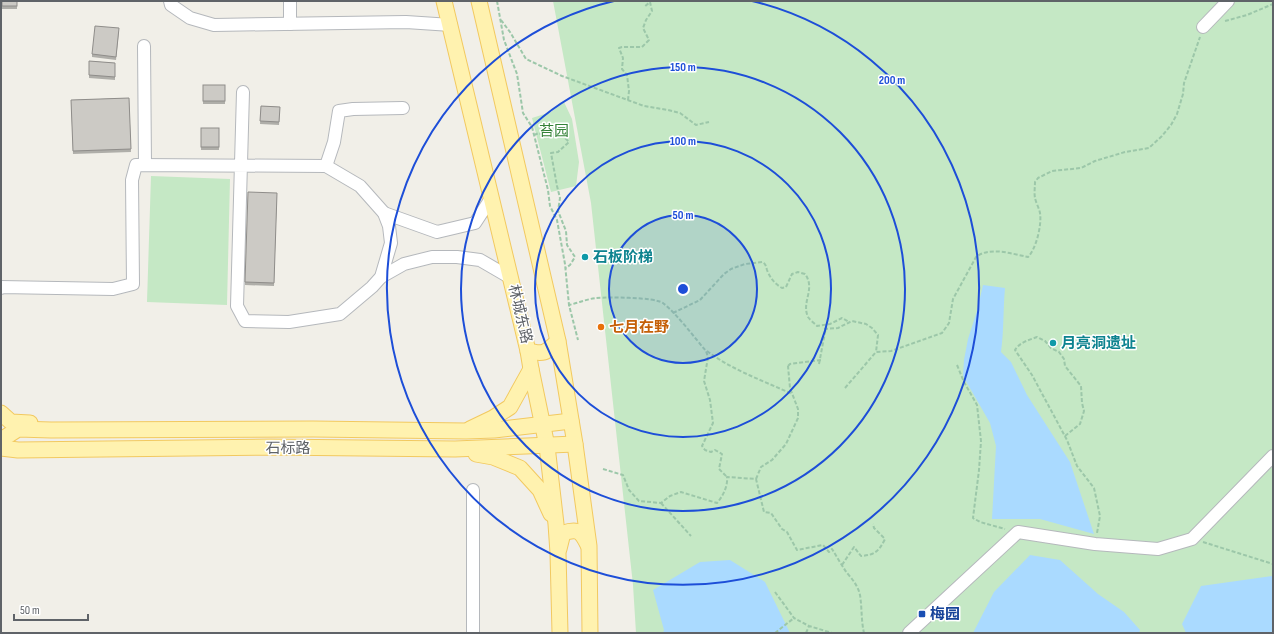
<svg xmlns="http://www.w3.org/2000/svg" width="1274" height="634" viewBox="0 0 1274 634" font-family="'Sofia Sans Condensed','Noto Sans SC',sans-serif">
  <style>
    .green { fill: #c5e8c5 }
    .water { fill: #aadaff }
    .lines { fill: none; stroke-linecap: round; stroke-linejoin: round }
    .minor-casing { stroke: #b5b8bc; stroke-width: 14 }
    .major-casing { stroke: #f2c960; stroke-width: 17 }
    .path { stroke: #9cc7a9; stroke-width: 2; stroke-dasharray: 4 2; stroke-linecap: butt }
    .minor { stroke: #fff; stroke-width: 12 }
    .major { stroke: #fff2af; stroke-width: 15 }
    .wall { fill: #afaea9 }
    .building { fill: #cccac5; stroke: #8f8d8a }
    .ring { fill: none; stroke: #1d4ed8; stroke-width: 2 }
    .culture-dot { fill: #0f9aa8; stroke: #fff; stroke-width: 1.5 }
    .food-dot { fill: #e8710a; stroke: #fff; stroke-width: 1.5 }
    .transit-dot { fill: #1a4fb4; stroke: #fff; stroke-width: 1.5 }
    .labels { text-anchor: middle; dominant-baseline: central; stroke-width: 3; stroke-linejoin: round; paint-order: stroke }
    .park-label { font-size: 15px; fill: #348238; stroke: #fff }
    .culture-label { font-size: 15px; font-weight: bold; fill: #0d838f; stroke: #fff; text-anchor: start }
    .street-label { font-size: 15px; fill: #5f6368; stroke: #fff }
    .food-label { font-size: 15px; font-weight: bold; fill: #c56008; stroke: #fff; text-anchor: start }
    .transit-label { font-size: 15px; font-weight: bold; fill: #164399; stroke: #fff; text-anchor: start }
    .centre { fill: #1d4ed8; stroke: #fff; stroke-width: 2 }
    .ring-label { font-size: 12px; text-anchor: middle; font-weight: bold; fill: #1d4ed8; stroke: #fff; stroke-width: 3; stroke-linejoin: round; paint-order: stroke }
  </style>
  <rect width="100%" height="100%" fill="#f1efe8"/>
  <g class="green">
    <polygon points="553,1 1273,1 1273,633 636,633 633,585 591,203"/>
    <polygon points="564,102 572,119 579,162 576,186 551,192 532,118 551,112"/>
    <polygon points="151,176 230,179 227,305 147,302"/>
  </g>
  <g class="water">
    <path d="M983,285L1005,288C1003,310 1004,331 1001,352L1011,362L1027,395L1070,462L1094,534L1040,519H992L996,446L990,423L963,376L964,360L968,339L977,311Z"/>
    <polygon points="1030,555 1060,560 1098,594 1124,612 1140,630 1139,633 973,633 994,592"/>
    <polygon points="730,560 765,582 790,633 663,633 664,630 653,590 700,562"/>
    <polygon points="1272,576 1273,633 1186,633 1182,624 1201,586"/>
  </g>
  <g class="lines">
    <g class="minor-casing">
      <g id="minor">
        <polyline points="170,1 171,5 190,18 214,25 406,22 451,25"/>
        <polyline points="290,1 290,24"/>
        <polyline points="1203,27 1228,1"/>
        <polyline points="144,46 145,165"/>
        <polyline points="326,166 334,142 339,111 353,109 403,108"/>
        <polyline points="384,213 437,232 475,223 492,197"/>
        <polyline points="381,277 404,264 432,257 457,257 480,260 511,278"/>
        <polyline points="1,288 1,287 113,289 133,284 132,180 136,165 326,166 360,186 384,213 389,226 391,243 381,277 372,287 340,314 289,322 245,321 237,306 243,92"/>
        <polyline points="473,490 473,633"/>
        <polyline points="909,633 1018,532 1095,544 1158,549 1192,539 1273,456"/>
      </g>
    </g>
    <g class="major-casing">
      <g id="major">
        <polyline points="444,1 528,351 531,369 547,446 556,524 558,553 560,633"/>
        <polyline points="479,1 558,341 575,444 589,546 590,633"/>
        <path d="M528,351C546,355 546,352 558,341"/>
        <polyline points="1,413 11,422 30,423"/>
        <polyline points="470,429 493,418 510,407 531,369"/>
        <polyline points="1,440 18,429 51,430 313,429 466,431 494,430 571,421"/>
        <polyline points="1,448 18,450 270,447 455,449 575,444"/>
        <polyline points="476,454 493,457 520,468 540,490 551,514"/>
        <path d="M559,549L563,533C578,528 581,531 588,545"/>
      </g>
    </g>
    <g class="path">
      <polyline points="497,1 504,40 517,74 523,113 532,127 548,190 550,206 557,220 565,264 569,305 578,340"/>
      <polyline points="501,20 510,32 526,59 562,76 644,106 668,110 680,113 696,125 709,122"/>
      <polyline points="1225,21 1247,15 1273,4"/>
      <polyline points="628,100 629,91 627,75 622,69 623,58 619,48 622,47 642,47 649,40 643,28 646,20 652,11 650,2 644,7"/>
      <polyline points="534,135 539,133 545,136 555,131 562,135 569,142 558,152 551,153 557,186 560,198 558,211 566,231 567,245 575,257 570,265 566,268"/>
      <path d="M570,306L569,305C578,303 587,299 596,298C608,297 654,297 663,303C677,314 694,337 706,351L708,357L704,381L710,400L713,423L702,446L705,450L711,452L715,450L722,454L719,469L727,477"/>
      <path d="M673,313L700,300L724,274L731,269L745,264L763,262C766,265 766,266 767,270C770,278 775,284 782,288L786,287L792,274L798,272L805,274C816,289 801,302 808,317C810,320 814,323 817,326L830,324L842,318L849,322"/>
      <polyline points="824,329 838,328 852,321 866,324 872,328 878,335 876,352"/>
      <path d="M707,351C732,370 764,381 792,394"/>
      <polyline points="819,364 826,327"/>
      <polyline points="957,365 964,382 977,405 981,441 979,470 973,518 980,522 1005,529"/>
      <polyline points="788,366 790,364 821,360"/>
      <path d="M845,388L876,352L891,351L942,333L949,323L953,299L976,257C990,246 1012,254 1028,257C1036,249 1042,225 1040,213C1039,208 1036,203 1035,198C1034,193 1035,187 1035,182L1038,178L1052,171L1081,168L1095,161L1125,152L1149,148L1162,136L1171,125L1177,114L1183,94L1184,83L1200,37"/>
      <path d="M1065,436L1080,424L1084,411L1082,403L1081,386L1065,366L1064,359L1059,352L1051,348L1045,341L1037,337C1029,340 1020,342 1015,350L1032,375L1067,440L1077,466L1094,488L1100,516L1097,533"/>
      <path d="M603,469L623,475L629,490L639,501L661,503L670,496L681,492L717,503C723,496 728,486 727,477L756,479L764,512L771,513L782,529L787,532L797,550L823,545L829,552L832,549C837,557 842,566 847,573C853,580 858,586 860,595C862,607 861,620 864,633"/>
      <polyline points="756,479 761,467 772,460 786,444 798,418 798,409 790,388 788,366"/>
      <polyline points="661,503 691,536"/>
      <polyline points="1203,542 1273,564"/>
      <path d="M842,565L854,547L861,556C875,555 879,551 885,539L874,528L873,524"/>
      <polyline points="775,592 794,618 809,626 832,633"/>
      <polyline points="775,633 794,618"/>
      <polyline points="806,633 809,626"/>
    </g>
    <use href="#minor" class="minor"/>
    <use href="#major" class="major"/>
  </g>
  <g class="wall">
    <rect x="2" y="1" width="15" height="8"/>
    <polygon points="119,31 116,60 92,57 92,54"/>
    <polygon points="89,61 115,63 115,80 89,78"/>
    <rect x="203" y="85" width="22" height="19"/>
    <polygon points="129,98 131,152 73,154 71,100"/>
    <polygon points="261,106 280,107 279,125 260,124"/>
    <rect x="201" y="128" width="18" height="22"/>
    <polygon points="277,193 274,286 245,285 245,282"/>
  </g>
  <g class="building">
    <rect x="2" y="1" width="15" height="5"/>
    <polygon points="95,26 119,28 116,57 92,54"/>
    <polygon points="89,61 115,63 115,77 89,75"/>
    <rect x="203" y="85" width="22" height="16"/>
    <polygon points="129,98 131,149 73,151 71,100"/>
    <polygon points="261,106 280,107 279,122 260,121"/>
    <rect x="201" y="128" width="18" height="19"/>
    <polygon points="248,192 277,193 274,283 245,282"/>
  </g>
  <circle cx="683" cy="289" r="74" fill="#1d4ed8" fill-opacity=".12"/>
  <g class="ring">
    <circle cx="683" cy="289" r="74"/>
    <circle cx="683" cy="289" r="148"/>
    <circle cx="683" cy="289" r="222"/>
    <path d="M752 1A296 296 0 1 1 614 1"/>
  </g>
  <g class="culture-dot">
    <circle cx="585" cy="257" r="4"/>
    <circle cx="1053" cy="343" r="4"/>
  </g>
  <circle class="food-dot" cx="601" cy="327" r="4"/>
  <rect class="transit-dot" x="918" y="610" width="8" height="8" rx="2"/>
  <g class="labels">
    <g class="park-label">
      <text x="554" y="131">苔园</text>
    </g>
    <g class="culture-label">
      <text x="593" y="257">石板阶梯</text>
      <text x="1061" y="343">月亮洞遗址</text>
    </g>
    <g class="street-label">
      <text transform="translate(520 314) rotate(77)">林城东路</text>
      <text x="288" y="448">石标路</text>
    </g>
    <g class="food-label">
      <text x="609" y="327">七月在野</text>
    </g>
    <g class="transit-label">
      <text x="930" y="614">梅园</text>
    </g>
  </g>
  <circle cx="683" cy="289" r="6" class="centre"/>
  <g class="ring-label">
    <text x="683" y="71">150 m</text>
    <text x="892" y="84">200 m</text>
    <text x="683" y="145">100 m</text>
    <text x="683" y="219">50 m</text>
  </g>
  <rect width="1274" height="634" fill="none" stroke="#5f6368" stroke-width="4"/>
  <path d="M14 614v6h74v-6" fill="none" stroke="#5f6368" stroke-width="2"/>
  <text x="20" y="614" font-size="12" fill="#5f6368" stroke="#ffffff" stroke-width="3" paint-order="stroke">50 m</text>
</svg>
